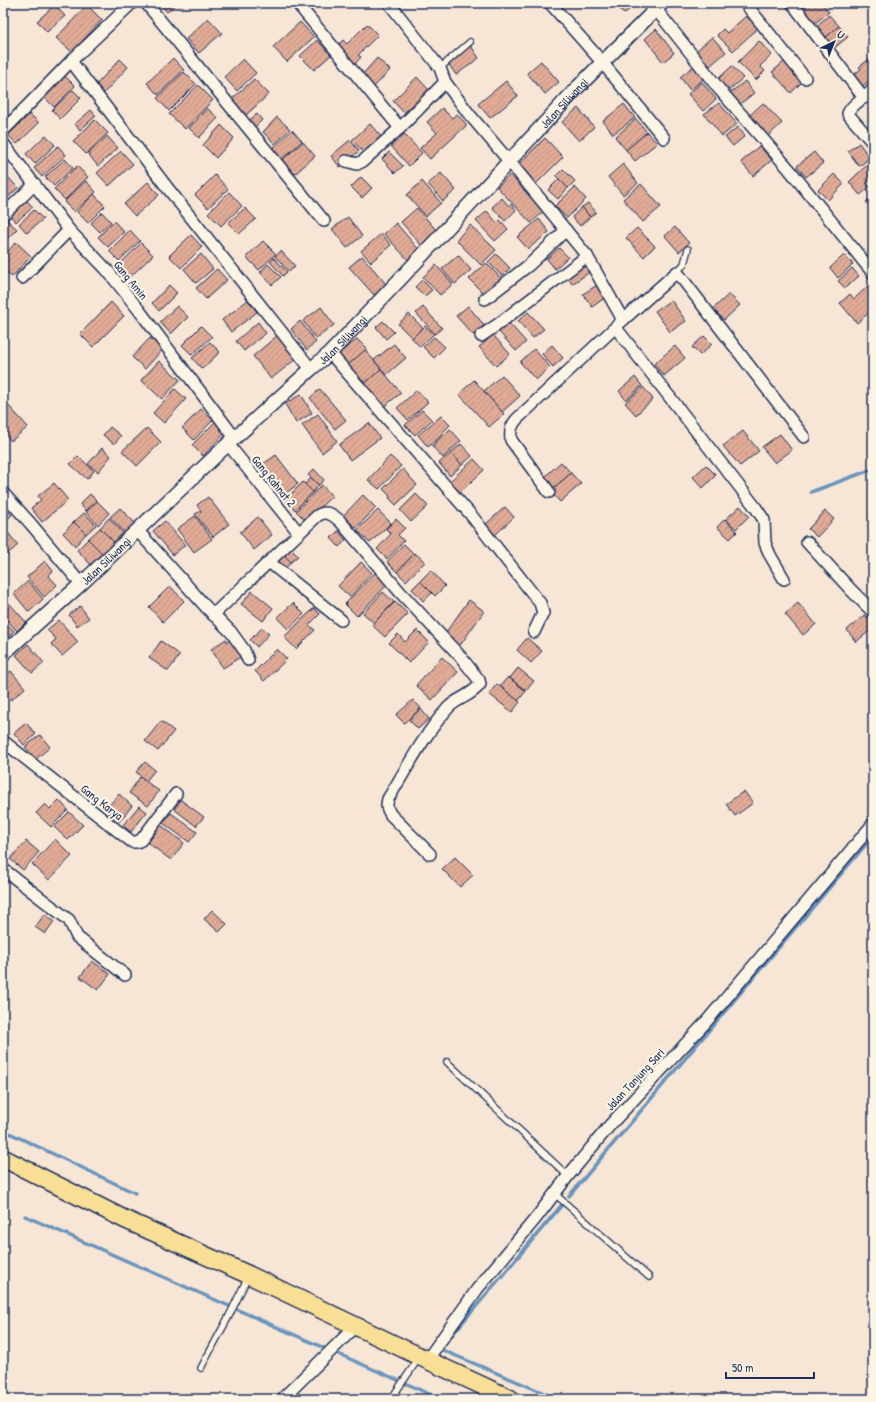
<svg xmlns="http://www.w3.org/2000/svg" width="876" height="1402" viewBox="0 0 876 1402" font-family="'Patrick Hand',sans-serif">
  <style>
    .lines { fill: none; stroke-linecap: round; stroke-linejoin: round }
    .stream { stroke: #6a94be; stroke-width: 3.5 }
    .building { fill: url(#building-hatch); stroke: #1b2f5e }
    .service-casing { stroke: #1b2f5e; stroke-width: 8 }
    .minor-casing { stroke: #1b2f5e; stroke-width: 14 }
    .tertiary-casing { stroke: #1b2f5e; stroke-width: 16 }
    .primary-casing { stroke: #1b2f5e; stroke-width: 20 }
    .service { stroke: #fcf5e5; stroke-width: 5.5 }
    .minor { stroke: #fcf5e5; stroke-width: 11 }
    .tertiary { stroke: #fcf5e5; stroke-width: 13 }
    .primary { stroke: #f9df96; stroke-width: 17 }
    .labels { text-anchor: middle; dominant-baseline: central; stroke-width: 4; stroke-linejoin: round; paint-order: stroke }
    .street-label { font-size: 12px; fill: #1b2f5e; stroke: #fcf5e5 }
  </style>
  <defs>
    <pattern id="building-hatch" width="6" height="6" patternUnits="userSpaceOnUse"><rect width="6" height="6" fill="#e1ab96"/><path d="M-1 1l2-2M0 6l6-6M5 7l2-2" fill="none" stroke="#c09384"/></pattern>
  </defs>
  <rect width="100%" height="100%" fill="#f7e6d5"/>
  <filter id="ink" filterUnits="userSpaceOnUse"><feTurbulence type="fractalNoise" baseFrequency=".025" numOctaves="2"/><feDisplacementMap in="SourceGraphic" scale="8" xChannelSelector="R" yChannelSelector="G"/><feConvolveMatrix kernelMatrix="1 2 1 2 8 2 1 2 1" color-interpolation-filters="sRGB"/></filter>
  <g filter="url(#ink)">
    <g class="lines">
      <g class="stream">
        <polyline points="811,492 873,469"/>
        <polyline points="3,1130 135,1193"/>
        <polyline points="569,1196 873,836"/>
        <polyline points="25,1216 229,1306"/>
        <polyline points="238,1310 329,1350"/>
        <polyline points="334,1352 400,1381"/>
        <polyline points="405,1383 440,1399"/>
        <polyline points="558,1399 440,1349 561,1206"/>
      </g>
    </g>
    <g class="building">
      <polygon points="159,3 177,3 167,12"/>
      <polygon points="614,3 637,3 624,14"/>
      <polygon points="799,3 822,3 829,12 811,26"/>
      <polygon points="55,5 65,16 47,32 37,21"/>
      <polygon points="87,5 102,20 72,52 56,38"/>
      <polygon points="829,15 839,26 824,39 815,27"/>
      <polygon points="746,16 758,28 733,51 717,35 723,29 727,33"/>
      <polygon points="208,18 222,33 199,53 186,39"/>
      <polygon points="300,22 314,37 287,62 273,47"/>
      <polygon points="367,24 378,35 358,55 361,57 353,66 335,48 343,40 347,44"/>
      <polygon points="839,26 848,37 833,49 824,39"/>
      <polygon points="656,29 674,53 663,62 645,39"/>
      <polygon points="712,37 726,52 710,66 696,51"/>
      <polygon points="317,40 331,55 314,70 300,56"/>
      <polygon points="759,41 772,55 760,66 765,71 756,80 738,62"/>
      <polygon points="471,46 479,58 456,75 448,63"/>
      <polygon points="873,56 873,78 860,88 851,77 861,69 859,67"/>
      <polygon points="173,58 184,70 158,95 147,83"/>
      <polygon points="377,58 390,70 373,88 361,76"/>
      <polygon points="120,59 128,67 104,93 96,85"/>
      <polygon points="243,59 256,73 237,91 224,77"/>
      <polygon points="541,61 559,82 545,94 527,73"/>
      <polygon points="784,62 802,82 791,93 772,72"/>
      <polygon points="695,65 705,78 690,90 680,77"/>
      <polygon points="732,66 743,78 728,91 718,79"/>
      <polygon points="184,72 196,84 169,111 157,98"/>
      <polygon points="65,76 75,86 54,107 44,97"/>
      <polygon points="417,77 429,90 404,113 393,101"/>
      <polygon points="254,79 269,94 246,115 232,99"/>
      <polygon points="506,81 518,96 490,118 478,104"/>
      <polygon points="745,81 754,93 740,104 730,93"/>
      <polygon points="702,82 716,99 703,111 688,94"/>
      <polygon points="198,85 213,100 185,129 169,114"/>
      <polygon points="73,90 81,98 60,119 52,110"/>
      <polygon points="719,103 737,124 722,136 704,114"/>
      <polygon points="763,103 782,123 767,137 748,117"/>
      <polygon points="624,104 635,118 613,134 603,121"/>
      <polygon points="207,108 218,118 199,138 189,128"/>
      <polygon points="442,108 452,118 457,114 467,125 430,159 420,148 437,133 427,122"/>
      <polygon points="578,108 594,127 579,141 562,122"/>
      <polygon points="91,110 96,116 80,130 75,124"/>
      <polygon points="30,114 39,123 17,144 8,135"/>
      <polygon points="257,114 262,120 253,129 247,122"/>
      <polygon points="277,117 290,129 275,144 263,132"/>
      <polygon points="636,119 647,132 626,150 615,137"/>
      <polygon points="95,120 108,133 86,154 73,141"/>
      <polygon points="370,124 383,139 366,155 352,140"/>
      <polygon points="221,125 234,138 216,158 203,145"/>
      <polygon points="738,127 745,136 733,146 725,137"/>
      <polygon points="292,130 302,141 281,160 272,149"/>
      <polygon points="647,132 657,143 635,161 626,150"/>
      <polygon points="404,134 422,153 409,166 391,146"/>
      <polygon points="46,135 55,145 35,164 26,154"/>
      <polygon points="107,136 118,148 98,166 88,154"/>
      <polygon points="545,138 563,157 536,184 517,166"/>
      <polygon points="350,140 359,151 340,167 331,156"/>
      <polygon points="303,142 315,156 295,174 282,160"/>
      <polygon points="859,143 870,158 859,166 848,151"/>
      <polygon points="58,146 66,155 42,177 34,168"/>
      <polygon points="759,146 772,160 753,176 741,162"/>
      <polygon points="121,151 133,164 109,186 97,173"/>
      <polygon points="389,152 403,166 395,173 382,159"/>
      <polygon points="814,152 823,163 806,177 797,166"/>
      <polygon points="65,159 73,168 54,186 45,177"/>
      <polygon points="623,164 638,183 623,195 608,177"/>
      <polygon points="868,164 873,169 873,177 866,183 870,187 860,195 849,182"/>
      <polygon points="77,166 88,177 65,200 54,189"/>
      <polygon points="563,169 575,181 568,188 556,176"/>
      <polygon points="441,173 456,190 443,201 428,184"/>
      <polygon points="834,174 844,184 828,200 818,190"/>
      <polygon points="215,175 228,189 208,208 195,195"/>
      <polygon points="510,175 544,211 531,223 497,187"/>
      <polygon points="7,176 18,188 3,202 3,179"/>
      <polygon points="361,177 372,188 362,198 351,187"/>
      <polygon points="559,179 568,188 558,199 548,190"/>
      <polygon points="86,181 96,192 74,212 64,202"/>
      <polygon points="422,181 441,203 426,216 407,195"/>
      <polygon points="148,182 159,195 135,216 124,204"/>
      <polygon points="641,184 661,207 643,222 623,199"/>
      <polygon points="575,187 586,199 567,218 555,206"/>
      <polygon points="229,192 242,206 221,226 208,213"/>
      <polygon points="94,194 105,206 88,223 77,212"/>
      <polygon points="873,197 873,210 866,202"/>
      <polygon points="24,198 33,207 16,222 8,213"/>
      <polygon points="502,198 509,206 511,204 516,210 505,221 492,207"/>
      <polygon points="588,203 596,212 590,217 582,207"/>
      <polygon points="582,207 590,217 580,226 572,217"/>
      <polygon points="245,208 256,219 239,234 228,223"/>
      <polygon points="417,208 437,231 421,245 401,222"/>
      <polygon points="34,210 43,219 27,233 19,224"/>
      <polygon points="487,211 497,223 500,220 508,229 495,241 476,221"/>
      <polygon points="102,212 111,222 100,232 91,223"/>
      <polygon points="348,217 362,236 347,248 332,229"/>
      <polygon points="539,219 549,232 528,249 517,237"/>
      <polygon points="8,221 17,229 4,242 3,241 3,226"/>
      <polygon points="114,221 124,232 108,247 98,237"/>
      <polygon points="396,223 420,251 409,261 384,234"/>
      <polygon points="470,225 496,250 481,265 456,240"/>
      <polygon points="675,227 689,243 679,252 665,236"/>
      <polygon points="637,228 655,246 644,257 626,238"/>
      <polygon points="130,230 140,241 119,261 109,251"/>
      <polygon points="381,234 391,245 371,262 361,251"/>
      <polygon points="191,235 202,247 181,268 169,256"/>
      <polygon points="263,241 276,254 259,270 246,257"/>
      <polygon points="16,242 31,256 12,277 3,269 3,257"/>
      <polygon points="141,243 153,255 130,277 119,265"/>
      <polygon points="559,248 568,257 555,269 547,259"/>
      <polygon points="281,251 295,266 289,272 275,256"/>
      <polygon points="201,254 213,269 196,283 184,269"/>
      <polygon points="496,254 510,268 502,276 488,262"/>
      <polygon points="458,255 471,270 455,284 442,269"/>
      <polygon points="844,255 853,264 838,278 830,268"/>
      <polygon points="362,256 387,285 374,295 349,267"/>
      <polygon points="274,258 287,272 283,276 270,262"/>
      <polygon points="583,262 590,272 572,284 565,274"/>
      <polygon points="486,263 502,279 485,295 469,279"/>
      <polygon points="268,264 281,277 272,285 260,272"/>
      <polygon points="436,265 453,284 440,295 423,277"/>
      <polygon points="852,268 859,276 845,288 838,281"/>
      <polygon points="217,269 227,280 206,299 196,288"/>
      <polygon points="422,280 432,290 425,296 415,287"/>
      <polygon points="169,285 177,293 159,311 152,303"/>
      <polygon points="597,285 606,297 592,307 583,294"/>
      <polygon points="868,286 873,292 873,309 857,323 840,303 850,294 854,299"/>
      <polygon points="729,294 740,305 724,320 713,309"/>
      <polygon points="248,300 257,312 231,332 222,320"/>
      <polygon points="671,300 686,321 670,332 655,311"/>
      <polygon points="111,302 124,316 93,347 80,334"/>
      <polygon points="177,306 188,317 171,334 160,322"/>
      <polygon points="468,306 484,325 473,335 456,316"/>
      <polygon points="321,307 334,325 316,339 303,321"/>
      <polygon points="423,307 442,328 435,334 416,313"/>
      <polygon points="528,312 544,329 533,338 518,321"/>
      <polygon points="409,314 423,328 412,338 398,324"/>
      <polygon points="300,321 316,342 307,350 291,329"/>
      <polygon points="383,321 394,332 386,339 376,327"/>
      <polygon points="258,322 266,333 244,351 236,341"/>
      <polygon points="509,323 526,342 516,351 499,332"/>
      <polygon points="201,326 212,337 192,355 182,345"/>
      <polygon points="425,326 434,334 420,347 412,338"/>
      <polygon points="278,335 297,358 271,379 253,356"/>
      <polygon points="493,335 510,354 496,366 479,347"/>
      <polygon points="704,336 712,344 700,355 692,347"/>
      <polygon points="434,337 445,347 434,358 423,347"/>
      <polygon points="150,338 163,349 145,369 132,357"/>
      <polygon points="357,339 367,349 347,366 337,355"/>
      <polygon points="210,342 220,352 202,369 192,358"/>
      <polygon points="394,344 406,358 386,375 374,360"/>
      <polygon points="552,345 563,358 553,367 542,354"/>
      <polygon points="675,346 685,358 664,376 654,364"/>
      <polygon points="534,349 550,367 536,380 520,362"/>
      <polygon points="365,350 381,369 363,385 347,366"/>
      <polygon points="159,361 180,380 162,399 141,380"/>
      <polygon points="381,369 401,393 382,408 363,385"/>
      <polygon points="502,375 520,396 502,412 484,391"/>
      <polygon points="635,377 642,386 626,400 619,391"/>
      <polygon points="474,380 504,414 489,427 459,394"/>
      <polygon points="643,387 653,399 636,415 625,403"/>
      <polygon points="175,389 186,399 164,423 153,413"/>
      <polygon points="320,389 346,420 335,429 310,398"/>
      <polygon points="417,390 428,402 408,420 397,408"/>
      <polygon points="301,394 312,413 296,423 285,404"/>
      <polygon points="7,404 28,427 11,441 3,432 3,407"/>
      <polygon points="201,409 213,420 194,440 182,428"/>
      <polygon points="422,410 432,420 415,435 405,425"/>
      <polygon points="318,414 337,441 322,453 302,425"/>
      <polygon points="441,416 450,425 441,434 442,435 428,447 418,435"/>
      <polygon points="216,421 227,431 203,456 192,445"/>
      <polygon points="369,423 380,438 350,460 339,445"/>
      <polygon points="110,427 121,436 114,444 103,435"/>
      <polygon points="147,428 161,442 137,466 122,451"/>
      <polygon points="450,429 461,441 443,458 432,446"/>
      <polygon points="743,431 759,451 740,466 723,446"/>
      <polygon points="780,434 792,450 775,463 762,447"/>
      <polygon points="461,444 472,456 462,465 451,453"/>
      <polygon points="102,448 111,456 98,472 88,464"/>
      <polygon points="451,453 462,465 450,476 439,463"/>
      <polygon points="276,455 298,484 281,497 259,467"/>
      <polygon points="78,456 94,471 87,479 70,464"/>
      <polygon points="390,456 401,466 379,489 368,480"/>
      <polygon points="474,459 484,470 459,493 449,482"/>
      <polygon points="561,462 571,473 550,491 541,480"/>
      <polygon points="706,465 716,475 703,488 693,477"/>
      <polygon points="314,469 324,480 319,485 308,475"/>
      <polygon points="403,469 417,485 396,505 389,498 390,496 383,489"/>
      <polygon points="571,473 581,484 560,502 550,491"/>
      <polygon points="311,478 319,485 313,492 305,484"/>
      <polygon points="303,482 313,492 295,510 285,500"/>
      <polygon points="54,483 68,500 42,522 31,508 41,500 38,496"/>
      <polygon points="322,485 332,496 306,521 296,511"/>
      <polygon points="90,494 97,501 86,511 80,504"/>
      <polygon points="416,494 428,506 411,522 400,510"/>
      <polygon points="363,495 376,508 356,528 343,516"/>
      <polygon points="208,497 229,524 213,537 195,514 201,511 197,505"/>
      <polygon points="97,501 109,513 98,525 86,512"/>
      <polygon points="3,504 12,515 3,523"/>
      <polygon points="740,506 749,516 736,529 726,519"/>
      <polygon points="505,507 514,517 495,535 486,524"/>
      <polygon points="120,508 135,523 125,533 110,517"/>
      <polygon points="378,510 391,523 370,543 357,530"/>
      <polygon points="825,511 834,519 817,537 808,529"/>
      <polygon points="84,513 96,525 86,534 74,522"/>
      <polygon points="195,516 212,539 194,552 177,529"/>
      <polygon points="258,517 272,535 254,550 240,532"/>
      <polygon points="109,518 124,534 115,543 100,528"/>
      <polygon points="396,519 405,528 398,535 404,541 387,559 377,549 391,534 386,529"/>
      <polygon points="725,519 737,532 730,539 717,527"/>
      <polygon points="165,521 185,545 173,555 153,531"/>
      <polygon points="74,522 86,534 75,546 63,533"/>
      <polygon points="100,528 115,543 103,554 88,539"/>
      <polygon points="5,529 18,545 3,558 3,531"/>
      <polygon points="338,531 346,540 339,547 331,538"/>
      <polygon points="88,539 103,554 92,566 77,550"/>
      <polygon points="404,544 414,554 397,572 387,562"/>
      <polygon points="288,546 298,556 291,562 282,553"/>
      <polygon points="282,553 291,562 285,569 275,560"/>
      <polygon points="415,553 425,562 406,581 397,572"/>
      <polygon points="45,561 53,571 48,575 57,585 44,597 27,577"/>
      <polygon points="361,562 372,573 350,597 338,586"/>
      <polygon points="431,570 445,586 435,596 420,581"/>
      <polygon points="375,573 387,585 357,616 345,604"/>
      <polygon points="28,581 43,599 29,612 14,594"/>
      <polygon points="420,581 432,593 423,601 412,589"/>
      <polygon points="170,586 184,601 163,622 149,607"/>
      <polygon points="252,591 273,608 263,621 241,604"/>
      <polygon points="383,592 394,602 374,623 363,613"/>
      <polygon points="469,600 484,611 459,647 443,636"/>
      <polygon points="395,602 408,614 385,637 372,625"/>
      <polygon points="9,603 26,622 17,631 3,616 3,608"/>
      <polygon points="293,603 304,614 288,629 277,618"/>
      <polygon points="798,603 816,624 803,635 785,614"/>
      <polygon points="80,606 89,618 77,626 69,615"/>
      <polygon points="314,608 320,614 309,625 315,630 296,649 284,637"/>
      <polygon points="865,615 873,625 873,628 856,642 847,630"/>
      <polygon points="3,620 14,631 6,639 3,636"/>
      <polygon points="59,620 78,642 62,656 51,644 56,639 47,630"/>
      <polygon points="262,628 269,634 257,647 250,640"/>
      <polygon points="417,630 429,642 409,663 389,643 398,634 405,642"/>
      <polygon points="527,638 542,651 531,663 517,650"/>
      <polygon points="226,639 227,642 231,639 242,656 223,668 211,649"/>
      <polygon points="161,641 180,655 168,671 149,658"/>
      <polygon points="28,644 44,663 32,673 16,655"/>
      <polygon points="277,649 287,659 264,681 255,671"/>
      <polygon points="442,657 458,672 432,700 416,685"/>
      <polygon points="518,668 534,681 526,691 510,678"/>
      <polygon points="11,671 25,688 11,700 3,691 3,677"/>
      <polygon points="508,677 526,691 518,701 500,686"/>
      <polygon points="497,684 520,702 512,712 489,694"/>
      <polygon points="413,700 421,708 404,723 396,715"/>
      <polygon points="421,709 429,719 418,729 409,720"/>
      <polygon points="161,721 174,731 158,751 145,741"/>
      <polygon points="26,723 36,734 24,745 14,733"/>
      <polygon points="40,735 50,747 36,759 25,747"/>
      <polygon points="145,762 155,770 146,781 136,772"/>
      <polygon points="140,777 159,791 148,806 129,793"/>
      <polygon points="744,791 753,803 735,816 726,804"/>
      <polygon points="119,794 132,806 119,822 105,810"/>
      <polygon points="59,800 68,810 51,827 36,813 45,804 50,809"/>
      <polygon points="181,800 204,817 196,826 174,809"/>
      <polygon points="139,806 147,812 131,832 123,825"/>
      <polygon points="69,812 83,825 68,840 54,827"/>
      <polygon points="171,813 197,832 189,842 163,823"/>
      <polygon points="161,825 184,843 171,860 148,843"/>
      <polygon points="55,839 72,856 49,880 32,864"/>
      <polygon points="26,841 39,852 23,870 10,859"/>
      <polygon points="455,857 473,875 460,887 442,869"/>
      <polygon points="212,910 227,924 219,932 204,919"/>
      <polygon points="45,914 54,921 45,934 35,927"/>
      <polygon points="92,961 110,974 98,990 80,977"/>
    </g>
    <g class="lines">
      <g class="service-casing">
        <g id="service">
          <polyline points="440,68 470,42"/>
          <polyline points="677,272 684,264 688,249"/>
          <polyline points="447,1062 568,1176"/>
          <polyline points="555,1194 649,1277"/>
          <polyline points="201,1368 229,1316 248,1277"/>
          <polyline points="391,1399 419,1358"/>
        </g>
      </g>
      <g class="minor-casing">
        <g id="minor">
          <polyline points="146,3 324,221"/>
          <polyline points="297,3 400,128"/>
          <polyline points="389,3 440,68 445,82 469,114 509,161 587,256 623,320"/>
          <polyline points="550,3 602,62 664,138"/>
          <polyline points="651,3 719,89 789,169 873,273"/>
          <polyline points="745,3 805,78"/>
          <polyline points="792,3 864,98"/>
          <polyline points="71,61 166,186 311,369"/>
          <path d="M873,90C867,95 849,107 848,114L873,143"/>
          <polyline points="3,131 71,61 132,3"/>
          <polyline points="3,143 69,230 107,270 139,310 235,438"/>
          <polyline points="346,161 357,164 363,161 400,128 445,82"/>
          <polyline points="3,215 35,184"/>
          <polyline points="22,278 69,230"/>
          <polyline points="485,299 529,265 566,230"/>
          <polyline points="616,328 756,508 764,520 765,543 770,555 784,579"/>
          <polyline points="481,336 497,325 587,256"/>
          <polyline points="330,353 471,515 540,603 543,613 534,632"/>
          <polyline points="228,444 299,533"/>
          <path d="M549,492L511,440C510,430 511,426 517,419L623,320L677,272L804,437"/>
          <polyline points="3,493 31,524 81,584"/>
          <polyline points="138,531 206,607 231,632 244,650 248,660"/>
          <polyline points="807,542 851,590 873,612"/>
          <polyline points="269,562 341,620"/>
          <path d="M213,615L317,516C326,510 332,514 340,521L400,592L460,656L479,680L480,684C472,696 457,698 448,708C424,735 407,768 388,799C386,806 387,809 391,815L430,854"/>
          <polyline points="3,741 132,842 137,842 141,840 176,794"/>
          <polyline points="3,869 69,920 77,937 125,975"/>
          <polyline points="427,1360 478,1288 536,1218 568,1176 610,1125 706,1022 873,824"/>
          <polyline points="282,1399 356,1326"/>
        </g>
      </g>
      <g class="tertiary-casing">
        <g id="tertiary">
          <path id="s1" d="M3,654L81,584L228,444L311,369L330,353L404,275L578,87L662,3"/>
        </g>
      </g>
      <g class="primary-casing">
        <polyline id="primary" points="3,1158 124,1219 249,1275 427,1360 511,1399"/>
      </g>
      <use href="#service" class="service"/>
      <use href="#minor" class="minor"/>
      <use href="#tertiary" class="tertiary"/>
      <use href="#primary" class="primary"/>
    </g>
  </g>
  <g class="labels">
    <g class="street-label">
      <text stroke="none"><textPath href="#s1" startOffset="787">Jalan Siliwangi</textPath></text>
      <text transform="translate(131 280) rotate(51)">Gang Amin</text>
      <text stroke="none"><textPath href="#s1" startOffset="463">Jalan Siliwangi</textPath></text>
      <text transform="translate(274 481) rotate(51)">Gang Rahnat 2</text>
      <text stroke="none"><textPath href="#s1" startOffset="139">Jalan Siliwangi</textPath></text>
      <text transform="translate(102 802) rotate(38)">Gang Karya</text>
      <text transform="translate(635 1079) rotate(-47)">Jalan Tanjung Sari</text>
    </g>
  </g>
  <rect width="876" height="1402" fill="none" stroke="#fcf5e5" stroke-width="16"/>
  <rect x="8" y="8" width="860" height="1386" fill="none" stroke="#1b2f5e" stroke-width="1.5" filter="url(#ink)"/>
  <g transform="translate(834 42) rotate(43)" stroke="#fcf5e5" stroke-width="3" paint-order="stroke">
  <path d="M0-3L7 15L0 10L-7 15Z" fill="#1b2f5e"/>
  <text y="-6" font-size="11" font-weight="bold" text-anchor="middle" fill="#1b2f5e">U</text>
  </g>
  <path d="M726 1372v6h88v-6" fill="none" stroke="#1b2f5e" stroke-width="2"/>
  <text x="732" y="1372" font-size="12" fill="#1b2f5e" stroke="#fcf5e5" stroke-width="3" paint-order="stroke">50 m</text>
</svg>
